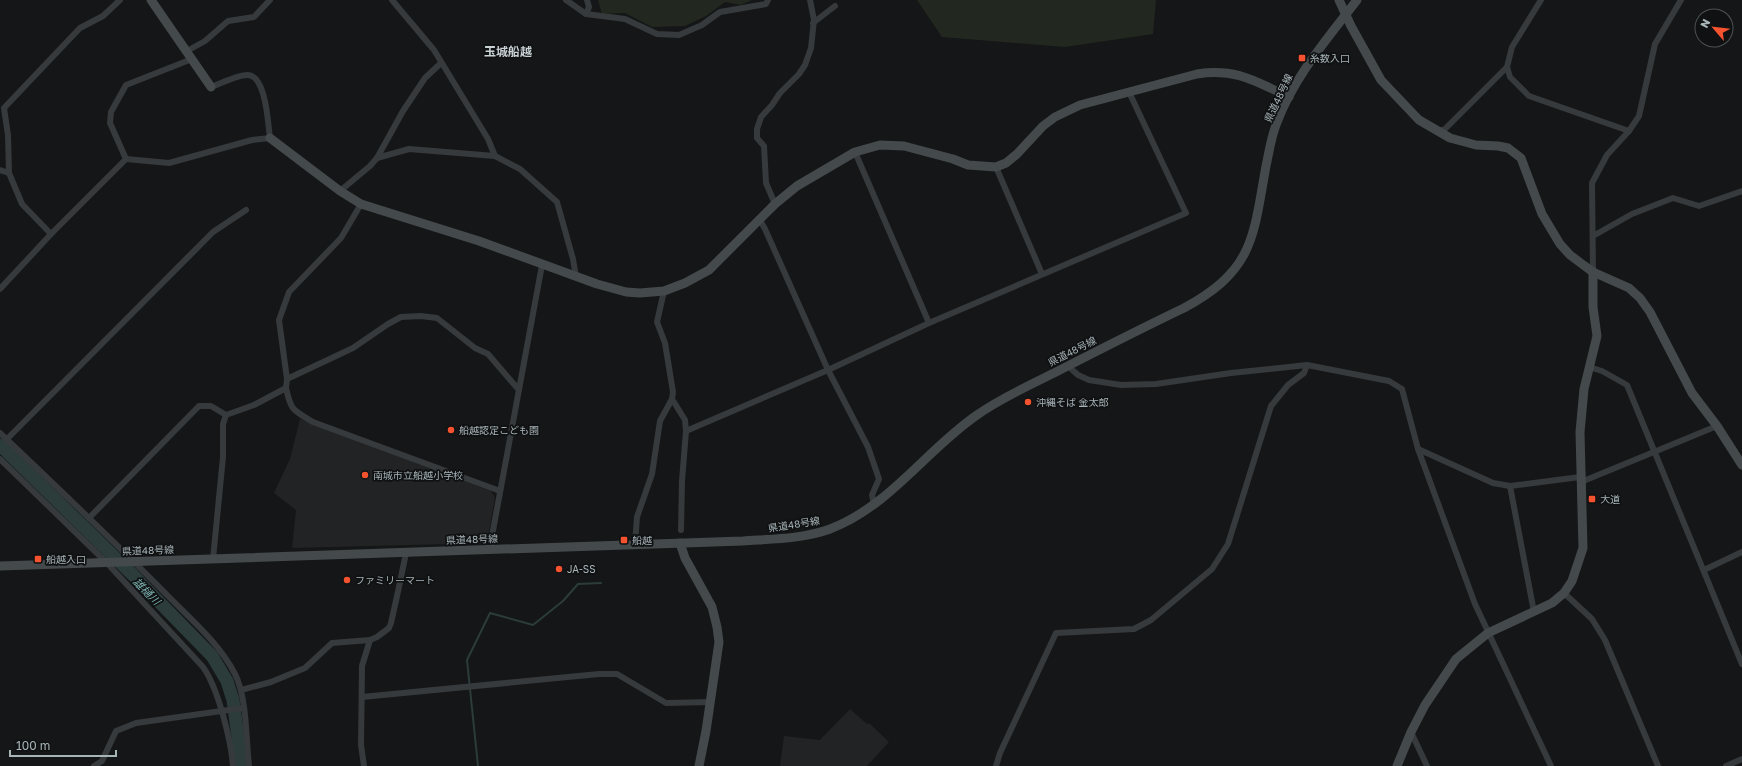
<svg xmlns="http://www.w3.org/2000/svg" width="1742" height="766" viewBox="0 0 1742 766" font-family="'Golos Text','Noto Sans JP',sans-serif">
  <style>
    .built { fill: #212324 }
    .green { fill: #22271f }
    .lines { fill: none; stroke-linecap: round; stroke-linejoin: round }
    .stream { stroke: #2b3c3b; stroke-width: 2 }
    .river { stroke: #2b3c3b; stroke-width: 13 }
    .street { stroke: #363a3c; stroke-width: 6 }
    .secondary { stroke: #444a4c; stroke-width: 9 }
    .poi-dot { fill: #f55330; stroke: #101112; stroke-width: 1.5 }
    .labels { text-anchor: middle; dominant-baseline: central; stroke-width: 3.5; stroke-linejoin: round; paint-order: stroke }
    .poi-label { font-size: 10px; fill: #a7b4b8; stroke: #101112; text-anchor: start }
    .street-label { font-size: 10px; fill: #a7b4b8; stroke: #101112 }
    .water-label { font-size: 11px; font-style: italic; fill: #7db3b2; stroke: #101112 }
    .quarter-label { font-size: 12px; font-weight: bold; fill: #c8d1d4; stroke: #101112 }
  </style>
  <rect width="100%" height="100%" fill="#151617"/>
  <g class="built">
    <polygon points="300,419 491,491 495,498 487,543 292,548 296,510 274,493 290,459"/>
    <polygon points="850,709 867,724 869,723 889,742 867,766 780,766 784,736 820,740"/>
  </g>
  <g class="green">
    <polygon points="598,0 752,0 741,5 725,2 706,16 685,26 652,27 625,13 602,14"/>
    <polygon points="917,0 1156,0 1153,34 1065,47 942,37"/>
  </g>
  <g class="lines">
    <polyline class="stream" points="478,766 467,660 490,613 533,625 563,601 578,584 601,583"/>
    <polyline class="river" points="0,445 133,575 212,656 227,681 233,700 242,766"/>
    <g class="street">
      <polyline points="392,0 434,50 488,139 495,156"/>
      <polyline points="566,0 586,14 625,19 657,34 679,35 702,25 720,12 766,4 768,0"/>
      <polyline points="1541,0 1512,47 1507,67 1510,77 1529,96 1629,131"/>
      <polyline points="586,14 589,7 587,0"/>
      <polyline points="813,23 835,6"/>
      <polyline points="187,51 205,41 228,21 254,17 270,0"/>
      <polyline points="1437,130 1444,130 1507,67"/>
      <polyline points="855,152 929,323"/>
      <polyline points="377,158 409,149 495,156 520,169 557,202 573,259 576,277"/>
      <path d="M126,159L169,163L252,140L270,138C268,124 266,74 247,75C237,75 220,84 211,87"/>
      <polyline points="126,159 110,123 111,112 126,85 192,59"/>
      <polyline points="996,167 1042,274"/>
      <polyline points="0,170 9,173 22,204 51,234"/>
      <polyline points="9,173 8,135 4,108 80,28 103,16 120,0"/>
      <polyline points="340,191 370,166 377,158 403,111 425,78 441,63"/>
      <polyline points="775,204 766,183 764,146 757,138 757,129 761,117 772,105 780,93 799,74 805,65 811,48 814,20 810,0"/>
      <polyline points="760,220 765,229 828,370 868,447 879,479 872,495 874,505"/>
      <polyline points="1593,236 1632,214 1673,198 1699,206 1742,191"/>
      <polyline points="1593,272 1592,183 1607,155 1629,131 1639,116 1655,44 1681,0"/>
      <polyline points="0,289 51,234 126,159"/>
      <polyline points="1068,366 1078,375 1089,380 1121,385 1156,384 1231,373 1307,365 1389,381 1402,389 1418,449 1475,604 1551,766"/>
      <polyline points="1589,367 1602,371 1627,385 1742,664"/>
      <polyline points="287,379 279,320 289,292 341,238 361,204"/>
      <path d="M286,388C291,411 293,410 313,422L500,491"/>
      <polyline points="672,399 685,420 686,431 682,481 681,530"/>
      <polyline points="226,415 254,405 286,388 287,379 353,348 388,324 401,317 421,316 437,318 475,348 488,354 519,390"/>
      <polyline points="686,431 828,370 929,323 1186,213 1129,92"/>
      <path d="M0,433C58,488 116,543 172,600C194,622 220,645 235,674C247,698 246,738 249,766"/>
      <polyline points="7,439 213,232 246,210"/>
      <polyline points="1418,449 1493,483 1510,486 1580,477"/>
      <path d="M0,459L106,562L203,667C218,688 231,740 233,766"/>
      <polyline points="1581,482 1717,426"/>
      <polyline points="1510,486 1534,612"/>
      <polyline points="89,518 199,406 211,406 226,415"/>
      <polyline points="635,544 637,517 652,474 660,421 672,399 673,392 665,343 657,322 664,291"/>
      <polyline points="492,549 492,536 542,265"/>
      <polyline points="213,559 223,457 223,424 226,415"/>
      <polyline points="1704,570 1742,552"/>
      <polyline points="1564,593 1592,619 1605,640 1658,766"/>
      <polyline points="241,690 271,682 305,668 332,643 370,640 377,637 389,628 391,623 399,587 406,553"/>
      <polyline points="362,697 599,674 617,674 666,703 711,702"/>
      <polyline points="1411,732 1427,766"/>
      <polyline points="94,766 102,761 116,731 136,723 243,708"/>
      <polyline points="364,766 361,745 362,666 370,640"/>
      <polyline points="996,766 1000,753 1056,633 1134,629 1151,620 1212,569 1228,544 1271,406 1288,385 1304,373 1307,365"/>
      <polyline points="1726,766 1742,759"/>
    </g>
    <g class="secondary">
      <polyline points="151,0 211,87"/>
      <polyline points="1339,0 1351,26 1381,80 1419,120 1450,138 1476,145 1498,146 1508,148 1521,158 1542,214 1560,244 1570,255 1582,264 1593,272 1629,288 1640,298 1650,312 1692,393 1717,426 1742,465"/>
      <path d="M270,138L340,191L361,204L479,241L597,284L626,292L640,293L664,291L685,283L709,270L775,204L797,186L855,152L880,145L904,146L953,159L968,165L996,167L1006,163L1017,154L1043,126L1055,117L1080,105L1197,74C1236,68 1255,81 1289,97"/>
      <polyline points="680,543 685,558 712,607 717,627 719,642 706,731 699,766"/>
      <path d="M0,566L743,541C772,539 803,539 830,529C890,506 926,450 977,415C1001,398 1028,386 1054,373C1097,351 1140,329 1184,308C1254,270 1253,238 1266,166C1269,152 1271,138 1276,125C1293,78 1327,39 1357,0"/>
      <polyline points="1397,766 1411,732 1425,705 1456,659 1488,633 1552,603 1564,593 1572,581 1583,548 1580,432 1584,389 1597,336 1593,307 1593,272"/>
    </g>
  </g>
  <g class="poi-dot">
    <rect x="1298" y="54" width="8" height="8" rx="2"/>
    <circle cx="1028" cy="402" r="4"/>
    <circle cx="451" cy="430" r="4"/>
    <circle cx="365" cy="475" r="4"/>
    <rect x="1588" y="495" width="8" height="8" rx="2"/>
    <rect x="620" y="536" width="8" height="8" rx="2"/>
    <rect x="34" y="555" width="8" height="8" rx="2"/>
    <circle cx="559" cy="569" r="4"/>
    <circle cx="347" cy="580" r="4"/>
  </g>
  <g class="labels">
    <g class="poi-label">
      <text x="1310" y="58">糸数入口</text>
      <text x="1036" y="402">沖縄そば 金太郎</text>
      <text x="459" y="430">船越認定こども園</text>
      <text x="373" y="475">南城市立船越小学校</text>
      <text x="1600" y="499">大道</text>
      <text x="632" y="540">船越</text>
      <text x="46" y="559">船越入口</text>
      <text x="567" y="569">JA-SS</text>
      <text x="355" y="580">ファミリーマート</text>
    </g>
    <g class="street-label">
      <text transform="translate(1278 98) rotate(-65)">県道48号線</text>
      <text transform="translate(1072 351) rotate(-27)">県道48号線</text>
      <text transform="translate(794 524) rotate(-9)">県道48号線</text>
      <text transform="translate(472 539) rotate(-2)">県道48号線</text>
      <text transform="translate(148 550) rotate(-2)">県道48号線</text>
    </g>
    <g class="water-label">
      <text transform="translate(147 591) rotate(45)">雄樋川</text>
    </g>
    <g class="quarter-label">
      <text x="508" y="51">玉城船越</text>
    </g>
  </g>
  <g transform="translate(1714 28) rotate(298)"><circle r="19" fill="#101112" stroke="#4c5254"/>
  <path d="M0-3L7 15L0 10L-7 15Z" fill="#f55330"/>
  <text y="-6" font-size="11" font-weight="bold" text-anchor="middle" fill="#a7b4b8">N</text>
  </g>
  <path d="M10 750v6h106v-6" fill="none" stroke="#a7b4b8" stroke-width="2"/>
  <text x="16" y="750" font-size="12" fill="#a7b4b8" stroke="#101112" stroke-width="3" paint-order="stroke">100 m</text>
</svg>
